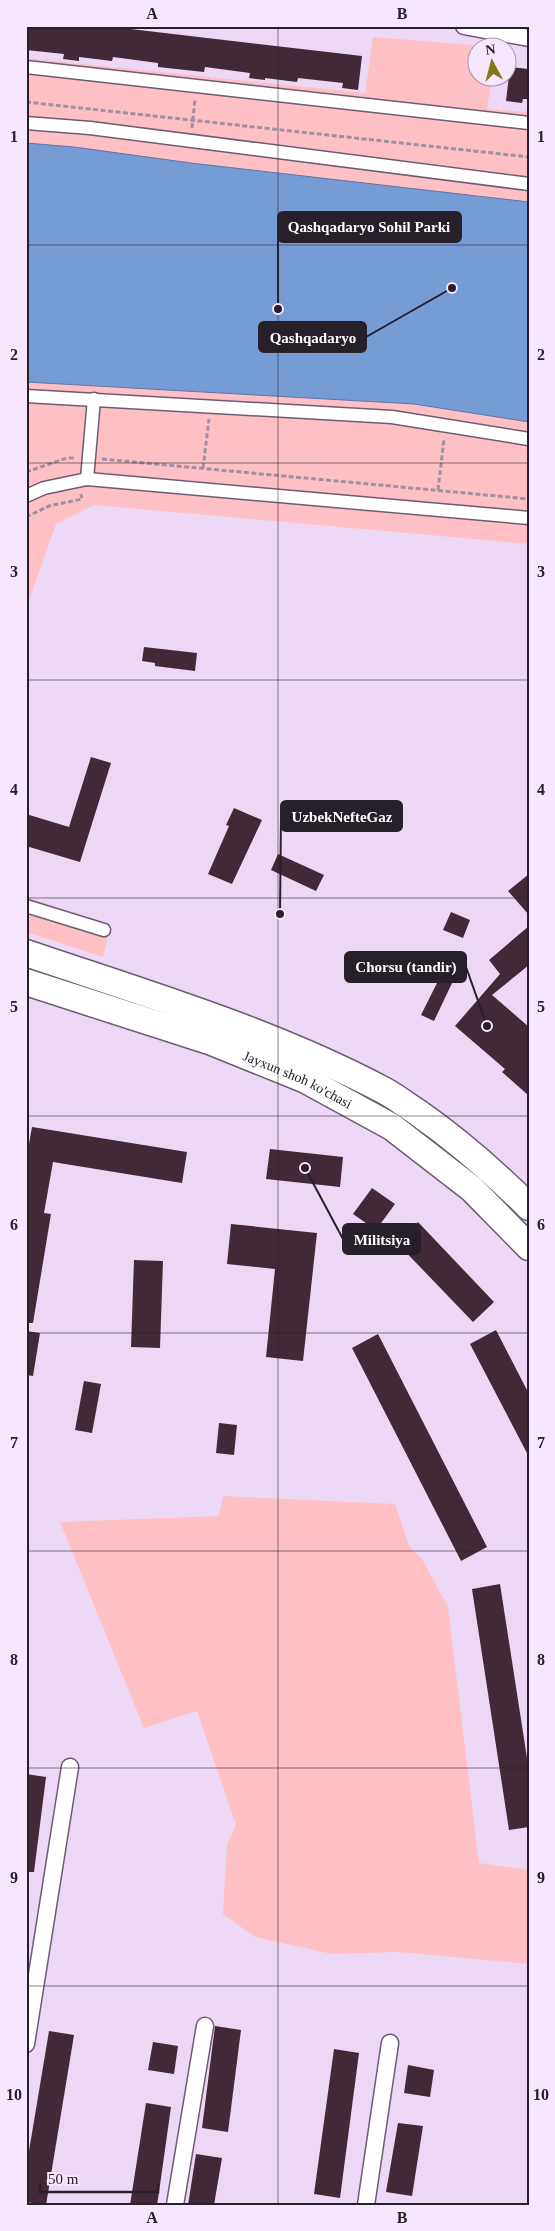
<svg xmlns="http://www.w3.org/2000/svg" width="555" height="2231" viewBox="0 0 555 2231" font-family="Georgia,serif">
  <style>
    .green { fill: #fec0c5 }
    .water { fill: #769cd6; stroke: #5e77a2 }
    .building { fill: #422937 }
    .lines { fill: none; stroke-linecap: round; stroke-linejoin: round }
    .pedestrian-casing { stroke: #6d5c74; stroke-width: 15 }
    .minor-casing { stroke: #6d5c74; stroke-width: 19 }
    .trunk-casing { stroke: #6d5c74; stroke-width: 29 }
    .path { stroke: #9f90a5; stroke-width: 3; stroke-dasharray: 5 2.5; stroke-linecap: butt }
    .pedestrian { stroke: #fff; stroke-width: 12 }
    .minor { stroke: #fff; stroke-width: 16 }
    .trunk { stroke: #fff; stroke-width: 26 }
    .grid { fill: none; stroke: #27202a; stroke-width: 1; stroke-opacity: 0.55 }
    .labels { text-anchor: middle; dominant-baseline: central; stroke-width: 5; stroke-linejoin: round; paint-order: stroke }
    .street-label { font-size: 14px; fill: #27202a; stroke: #f7e7fe }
    .leader { fill: none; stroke: #27202a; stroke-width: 2 }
    .callout-dot { fill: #27202a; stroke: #f7e7fe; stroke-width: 2 }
    .callout { fill: #27202a; stroke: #27202a; stroke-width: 2 }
    .callout-label { font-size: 15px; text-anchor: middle; font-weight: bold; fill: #fff }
    .neatline { fill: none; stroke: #27202a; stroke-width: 2 }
    .grid-label { font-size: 16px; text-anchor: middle; font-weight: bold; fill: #27202a }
  </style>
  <rect width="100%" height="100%" fill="#ecd8f4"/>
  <g class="green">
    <polygon points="373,37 497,47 478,48 478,78 492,78 487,109 529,112 529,544 94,505 56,524 26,609 26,58 365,93"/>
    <polygon points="26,897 110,925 103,957 26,932"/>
    <polygon points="223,1496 395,1504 409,1546 422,1559 448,1607 479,1863 529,1870 529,1964 398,1952 332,1954 255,1937 223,1914 227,1844 236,1825 197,1711 144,1728 60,1522 219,1516"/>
  </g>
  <polygon class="water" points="26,143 74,147 191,163 529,202 529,422 414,404 26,382"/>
  <g class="building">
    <polygon points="26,26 80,26 100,29 100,26 105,26 362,56 358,90 342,88 343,83 298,78 297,82 265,78 265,80 249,78 250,73 205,67 204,72 158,67 158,63 113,57 112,61 79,57 79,61 63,59 64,54 26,50"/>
    <polygon points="510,67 529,69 529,99 523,99 522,103 506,101"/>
    <polygon points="144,647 197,653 195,671 155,666 155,663 142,661"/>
    <polygon points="91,757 111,763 80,862 26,846 26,814 69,827"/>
    <polygon points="234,808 262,820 232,884 208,874 229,826 226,825"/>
    <polygon points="278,854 324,875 316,891 271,870"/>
    <polygon points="529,874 529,915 508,891"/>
    <polygon points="451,912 470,920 463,938 443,930"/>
    <polygon points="529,926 529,965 492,995 529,1027 529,1096 502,1072 505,1069 455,1026 500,974 489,960"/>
    <polygon points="441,975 453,981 434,1021 421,1015"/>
    <polygon points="32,1127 187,1152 182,1183 53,1162 44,1213 51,1214 33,1323 26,1323 26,1161"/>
    <polygon points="270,1149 343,1157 340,1187 266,1179"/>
    <polygon points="372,1188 395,1204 376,1230 353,1214"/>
    <polygon points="418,1222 494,1302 473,1322 397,1243"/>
    <polygon points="231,1224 317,1233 303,1361 266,1357 275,1269 227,1264"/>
    <polygon points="134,1260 163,1261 160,1348 131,1347"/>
    <polygon points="496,1330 529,1394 529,1457 470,1344"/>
    <polygon points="26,1331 40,1333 33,1376 26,1375"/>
    <polygon points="378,1334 487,1547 461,1561 352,1348"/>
    <polygon points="84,1381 101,1384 92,1433 75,1430"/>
    <polygon points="219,1423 237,1425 234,1455 216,1453"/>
    <polygon points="500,1584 529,1771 529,1827 509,1830 472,1589"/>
    <polygon points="26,1774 46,1777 34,1872 26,1872"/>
    <polygon points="215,2026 241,2030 228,2132 202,2128"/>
    <polygon points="49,2031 74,2035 46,2205 45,2205 26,2202 26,2169"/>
    <polygon points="153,2042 178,2046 174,2074 148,2070"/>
    <polygon points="334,2049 359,2053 340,2198 314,2194"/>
    <polygon points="408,2065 434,2070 430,2097 404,2093"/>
    <polygon points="146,2103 171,2107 159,2192 157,2205 130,2205"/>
    <polygon points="398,2123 423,2126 412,2196 386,2192"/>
    <polygon points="196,2154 222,2158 214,2205 188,2205"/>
  </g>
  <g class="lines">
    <g class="pedestrian-casing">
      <g id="pedestrian">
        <polyline points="26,67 529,123"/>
        <polyline points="26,123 90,128 529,184"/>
        <polyline points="26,396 392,417 529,439"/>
        <polyline points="87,479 94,399"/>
        <polyline points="26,496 44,488 87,479 529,518"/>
        <polyline points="26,906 104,930"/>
      </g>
    </g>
    <g class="minor-casing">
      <g id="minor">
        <polyline points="464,26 529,38"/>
        <polyline points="26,2044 70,1767"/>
        <polyline points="175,2205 205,2026"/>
        <polyline points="366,2205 390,2043"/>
      </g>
    </g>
    <g class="trunk-casing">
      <g id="trunk">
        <path d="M26,953C147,994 272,1031 385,1091C396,1097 406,1105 417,1112C457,1140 494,1172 529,1207"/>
        <path id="s1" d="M26,982L212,1042L306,1080L392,1127L472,1189L529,1247"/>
      </g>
    </g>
    <g class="path">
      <polyline points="26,102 529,157"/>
      <polyline points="192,128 195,99"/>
      <polyline points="102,459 529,499"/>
      <polyline points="203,468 209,419"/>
      <polyline points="26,472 67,458 76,458"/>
      <polyline points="438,490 444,439"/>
      <polyline points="26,517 49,506 82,499 81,494"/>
    </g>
    <use href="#pedestrian" class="pedestrian"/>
    <use href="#minor" class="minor"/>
    <use href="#trunk" class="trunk"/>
  </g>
  <path class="grid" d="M278,26V2205M26,245H529M26,463H529M26,680H529M26,898H529M26,1116H529M26,1333H529M26,1551H529M26,1768H529M26,1986H529"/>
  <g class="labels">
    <g class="street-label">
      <text stroke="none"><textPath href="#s1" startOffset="289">Jayxun shoh ko'chasi</textPath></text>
    </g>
  </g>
  <path class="leader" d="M278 309L278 227M452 288L366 337M280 914L281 816M487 1026L466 967M305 1168L343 1239"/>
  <g class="callout-dot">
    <circle cx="278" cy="309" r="5"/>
    <circle cx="452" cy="288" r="5"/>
    <circle cx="280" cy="914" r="5"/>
    <circle cx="487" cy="1026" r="5"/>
    <circle cx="305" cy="1168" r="5"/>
  </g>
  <g class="callout">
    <rect x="278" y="212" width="183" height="30" rx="5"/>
    <rect x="259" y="322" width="107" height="30" rx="5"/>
    <rect x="281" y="801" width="121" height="30" rx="5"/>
    <rect x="345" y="952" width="121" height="30" rx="5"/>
    <rect x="343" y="1224" width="77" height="30" rx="5"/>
  </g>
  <g class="callout-label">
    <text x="369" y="232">Qashqadaryo Sohil Parki</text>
    <text x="313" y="343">Qashqadaryo</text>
    <text x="342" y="822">UzbekNefteGaz</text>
    <text x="406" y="972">Chorsu (tandir)</text>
    <text x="382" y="1245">Militsiya</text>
  </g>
  <rect width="555" height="2231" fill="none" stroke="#f7e7fe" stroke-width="55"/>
  <g transform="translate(492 62) rotate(353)"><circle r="24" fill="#f7e7fe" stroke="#a497a9"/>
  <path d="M0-4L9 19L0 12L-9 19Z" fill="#86761a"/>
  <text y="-8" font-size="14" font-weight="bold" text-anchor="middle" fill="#27202a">N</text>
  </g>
  <path d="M40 2184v8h118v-8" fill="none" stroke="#27202a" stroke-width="2.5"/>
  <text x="48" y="2184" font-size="15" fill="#27202a" stroke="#f7e7fe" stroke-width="4" paint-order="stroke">50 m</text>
  <rect x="28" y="28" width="500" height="2176" class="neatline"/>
  <g class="grid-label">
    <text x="152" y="19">A</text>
    <text x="402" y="19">B</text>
    <text x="14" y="142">1</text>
    <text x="541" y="142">1</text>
    <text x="14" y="360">2</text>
    <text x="541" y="360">2</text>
    <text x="14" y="577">3</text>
    <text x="541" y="577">3</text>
    <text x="14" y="795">4</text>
    <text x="541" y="795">4</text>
    <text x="14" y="1012">5</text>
    <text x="541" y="1012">5</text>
    <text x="14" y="1230">6</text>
    <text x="541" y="1230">6</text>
    <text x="14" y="1448">7</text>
    <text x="541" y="1448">7</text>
    <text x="14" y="1665">8</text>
    <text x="541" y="1665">8</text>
    <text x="14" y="1883">9</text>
    <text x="541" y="1883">9</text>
    <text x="14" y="2100">10</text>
    <text x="541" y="2100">10</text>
    <text x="152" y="2223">A</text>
    <text x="402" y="2223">B</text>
  </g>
</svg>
